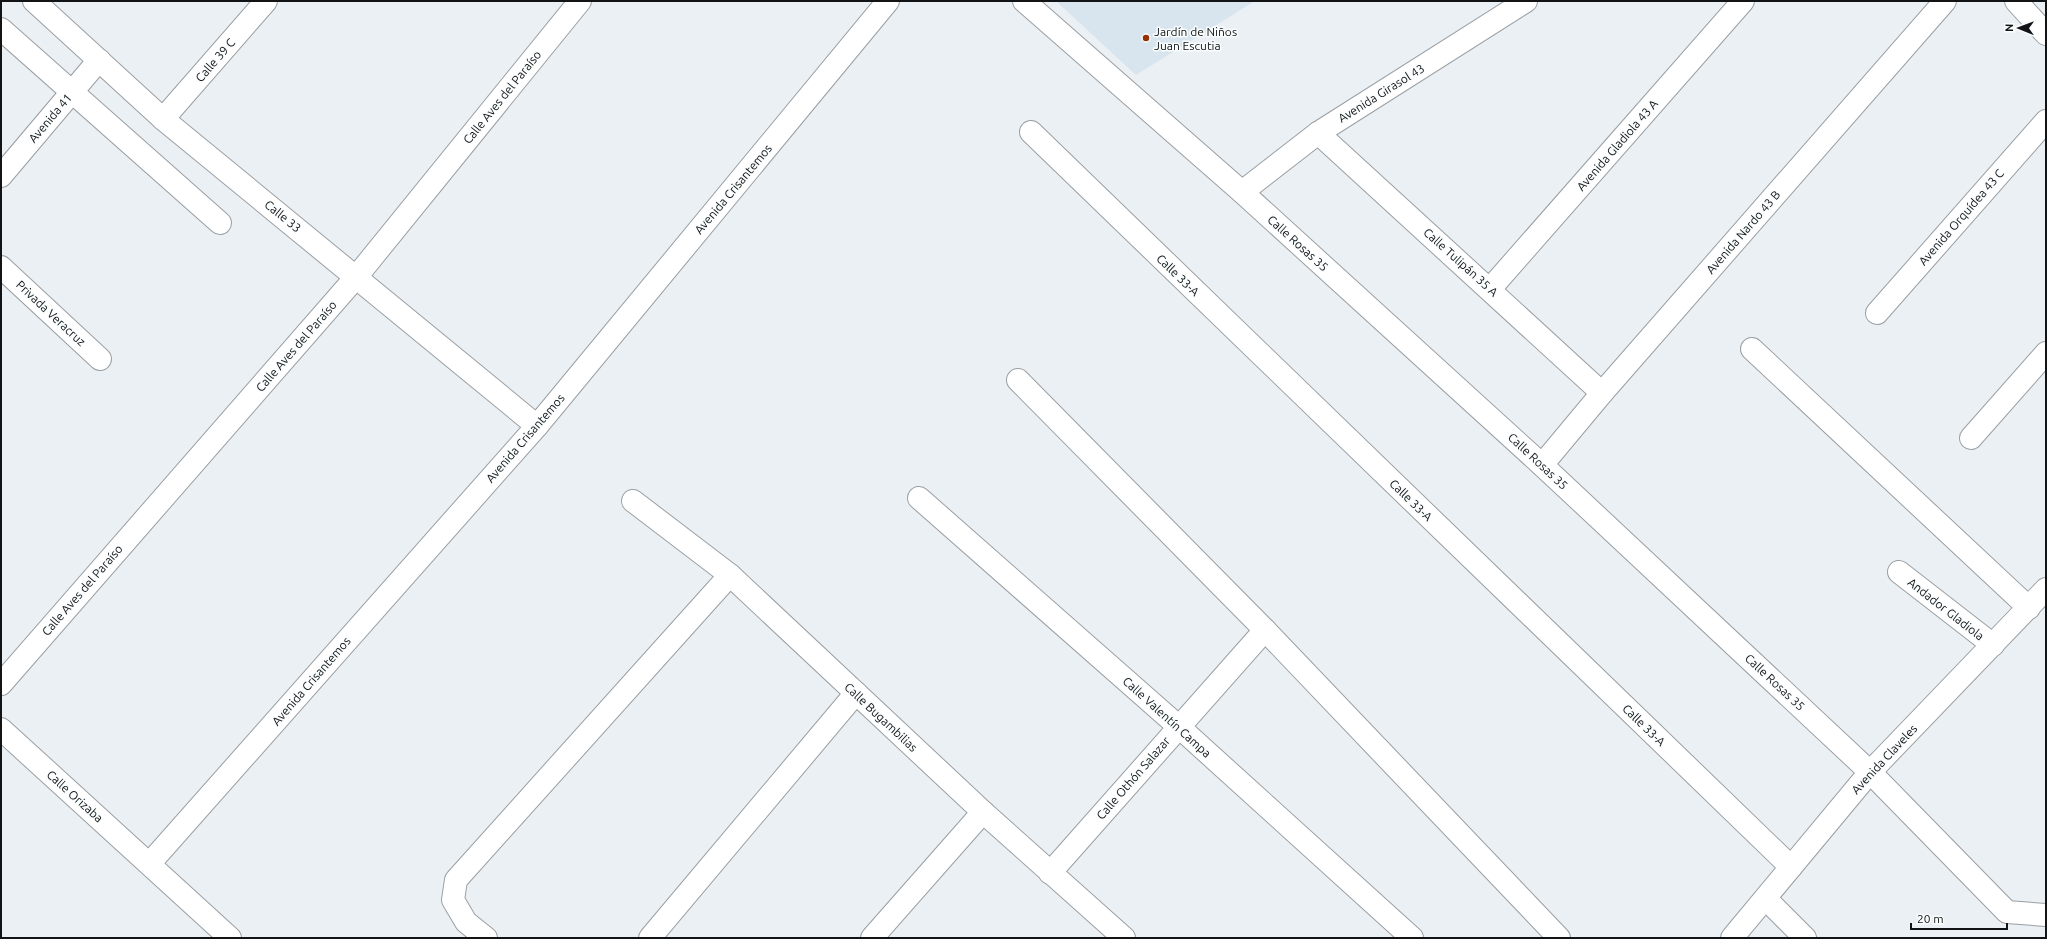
<svg xmlns="http://www.w3.org/2000/svg" width="2047" height="939" viewBox="0 0 2047 939" font-family="Ubuntu,sans-serif">
  <style>
    .built { fill: #d8e5ee }
    .lines { fill: none; stroke-linecap: round; stroke-linejoin: round }
    .minor-casing { stroke: #9a9fa3; stroke-width: 24 }
    .minor { stroke: #fff; stroke-width: 22 }
    .poi-dot { fill: #953100; stroke: #fafdfe; stroke-width: 1.5 }
    .labels { text-anchor: middle; dominant-baseline: central; stroke-width: 3; stroke-linejoin: round; paint-order: stroke }
    .poi-label { font-size: 12px; fill: #111314; stroke: #fafdfe; text-anchor: start }
    .street-label { font-size: 12px; fill: #111314; stroke: #fafdfe }
  </style>
  <rect width="100%" height="100%" fill="#eaf0f4"/>
  <polygon class="built" points="1056,1 1255,1 1136,75"/>
  <g class="lines">
    <g class="minor-casing">
      <g id="minor">
        <polyline points="34,1 163,119 537,426"/>
        <polyline points="1024,1 1242,192 1542,465 1870,772 2007,912 2046,915"/>
        <polyline points="2016,1 2046,34"/>
        <polyline points="1,29 220,223"/>
        <polyline points="163,119 266,1"/>
        <polyline points="1031,132 1791,867"/>
        <polyline points="1318,133 1602,393"/>
        <polyline points="1,176 99,60"/>
        <polyline points="1242,192 1318,133 1526,1"/>
        <polyline points="1,267 100,359"/>
        <polyline points="1490,289 1743,1"/>
        <polyline points="1877,313 2046,121"/>
        <polyline points="1752,349 2029,608"/>
        <polyline points="1018,380 1265,630 1559,938"/>
        <polyline points="1971,438 2046,353"/>
        <polyline points="1542,465 1602,393 1945,1"/>
        <polyline points="919,498 1178,726 1412,938"/>
        <polyline points="633,501 730,575 983,812 1124,938"/>
        <polyline points="1899,572 1993,645"/>
        <polyline points="1,684 357,276 580,1"/>
        <polyline points="1,729 230,938"/>
        <polyline points="150,863 537,426 888,1"/>
        <polyline points="1050,873 1265,630"/>
        <polyline points="1766,899 1805,938"/>
        <polyline points="486,938 466,922 453,900 456,880 730,575"/>
        <polyline points="650,938 856,693"/>
        <polyline points="872,938 983,812"/>
        <polyline points="1732,938 1870,772 2046,589"/>
      </g>
    </g>
    <use href="#minor" class="minor"/>
  </g>
  <circle class="poi-dot" cx="1146" cy="38" r="4"/>
  <g class="labels">
    <g class="poi-label">
      <text x="1154" y="31">Jardín de Niños<tspan x="1154" dy="14">Juan Escutia</tspan></text>
    </g>
    <g class="street-label">
      <text transform="translate(215 60) rotate(-49)">Calle 39 C</text>
      <text transform="translate(1381 93) rotate(-32)">Avenida Girasol 43</text>
      <text transform="translate(502 97) rotate(-51)">Calle Aves del Paraíso</text>
      <text transform="translate(50 118) rotate(-50)">Avenida 41</text>
      <text transform="translate(1617 145) rotate(-49)">Avenida Gladiola 43 A</text>
      <text transform="translate(733 189) rotate(-50)">Avenida Crisantemos</text>
      <text transform="translate(283 216) rotate(39)">Calle 33</text>
      <text transform="translate(1961 217) rotate(-49)">Avenida Orquídea 43 C</text>
      <text transform="translate(1743 232) rotate(-49)">Avenida Nardo 43 B</text>
      <text transform="translate(1298 243) rotate(42)">Calle Rosas 35</text>
      <text transform="translate(1461 262) rotate(42)">Calle Tulipán 35 A</text>
      <text transform="translate(1178 275) rotate(44)">Calle 33-A</text>
      <text transform="translate(51 313) rotate(43)">Privada Veracruz</text>
      <text transform="translate(296 346) rotate(-49)">Calle Aves del Paraíso</text>
      <text transform="translate(525 438) rotate(-49)">Avenida Crisantemos</text>
      <text transform="translate(1538 461) rotate(43)">Calle Rosas 35</text>
      <text transform="translate(1411 500) rotate(44)">Calle 33-A</text>
      <text transform="translate(82 590) rotate(-49)">Calle Aves del Paraíso</text>
      <text transform="translate(1946 609) rotate(38)">Andador Gladiola</text>
      <text transform="translate(311 681) rotate(-49)">Avenida Crisantemos</text>
      <text transform="translate(1775 682) rotate(43)">Calle Rosas 35</text>
      <text transform="translate(881 717) rotate(43)">Calle Bugambilias</text>
      <text transform="translate(1167 717) rotate(42)">Calle Valentín Campa</text>
      <text transform="translate(1644 725) rotate(44)">Calle 33-A</text>
      <text transform="translate(1884 759) rotate(-47)">Avenida Claveles</text>
      <text transform="translate(1133 778) rotate(-49)">Calle Othón Salazar</text>
      <text transform="translate(75 796) rotate(42)">Calle Orizaba</text>
    </g>
  </g>
  <rect width="2047" height="939" fill="none" stroke="#111314" stroke-width="4"/>
  <g transform="translate(2019 28) rotate(271)" stroke="#fafdfe" stroke-width="3" paint-order="stroke">
  <path d="M0-3L7 15L0 10L-7 15Z" fill="#111314"/>
  <text y="-6" font-size="11" font-weight="bold" text-anchor="middle" fill="#111314">N</text>
  </g>
  <path d="M1911 923v6h96v-6" fill="none" stroke="#111314" stroke-width="2"/>
  <text x="1917" y="923" font-size="12" fill="#111314" stroke="#fafdfe" stroke-width="3" paint-order="stroke">20 m</text>
</svg>
